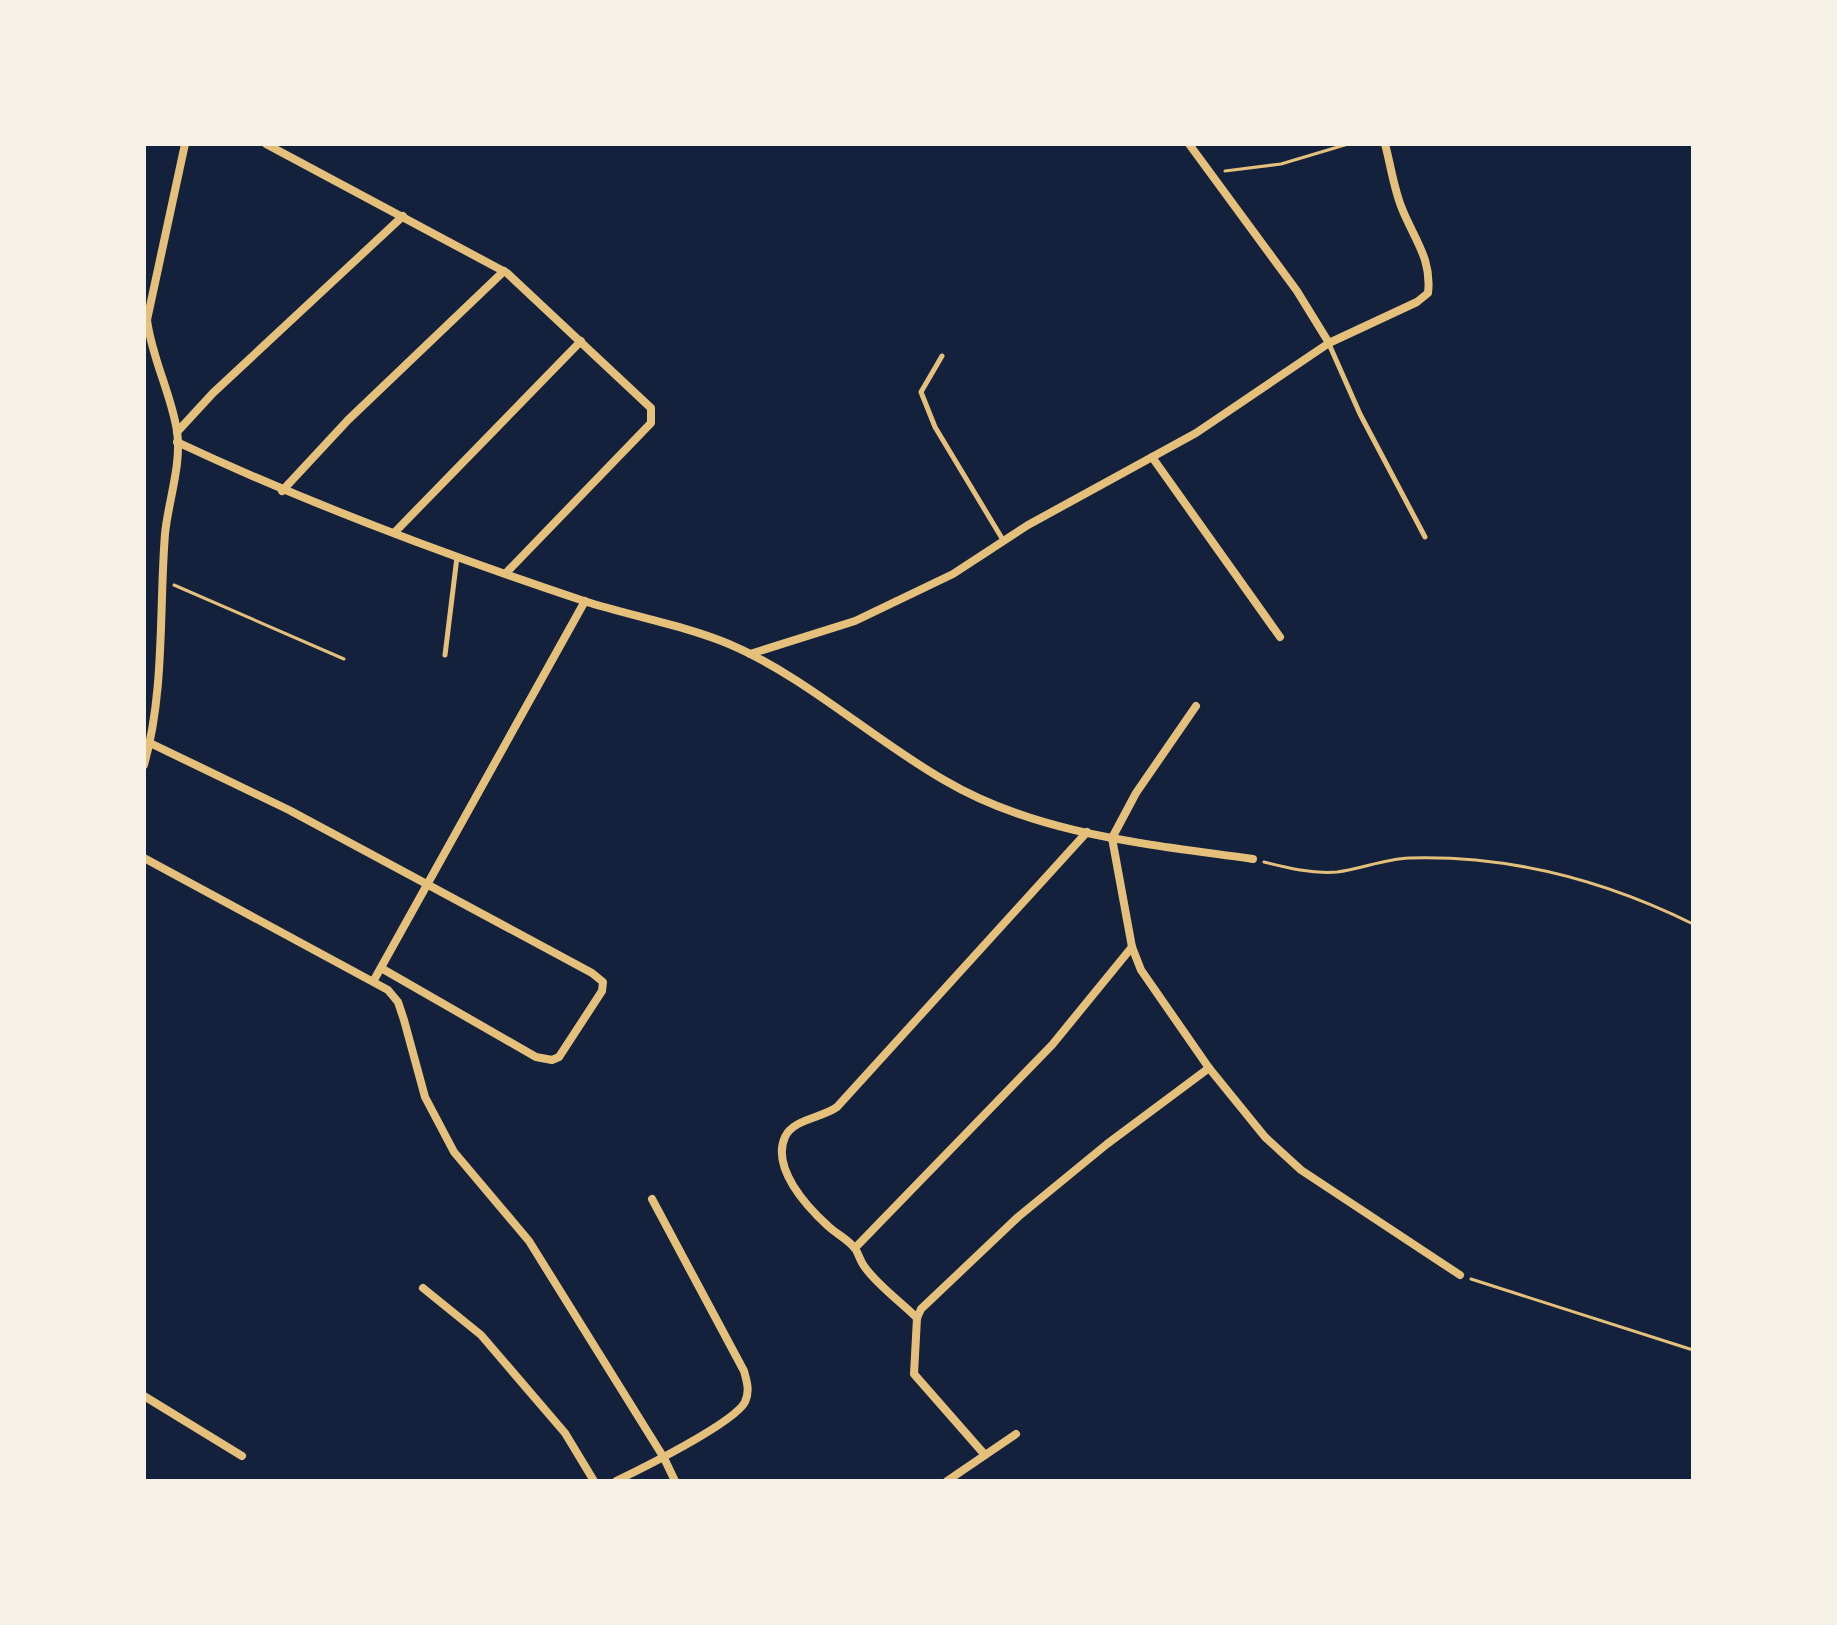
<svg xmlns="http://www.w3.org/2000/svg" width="1837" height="1625" viewBox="0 0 1837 1625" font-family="Ubuntu,sans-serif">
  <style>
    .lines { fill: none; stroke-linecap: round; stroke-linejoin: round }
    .path { stroke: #e5c07b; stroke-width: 3 }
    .service { stroke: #e5c07b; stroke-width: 5 }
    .minor { stroke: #e5c07b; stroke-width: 8 }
  </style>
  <rect width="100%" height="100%" fill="#14213d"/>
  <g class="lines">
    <g class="path">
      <polyline points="1225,171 1281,164 1348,144"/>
      <polyline points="174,585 344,659"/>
      <path d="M1264,862C1288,868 1312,874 1337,872C1361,869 1384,859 1409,858C1509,855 1604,880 1693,924"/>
      <polyline points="1471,1279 1693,1350"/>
    </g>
    <g class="service">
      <polyline points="1329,344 1360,414 1425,537"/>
      <polyline points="942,356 921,392 935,427 1003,540"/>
      <polyline points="445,655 457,557"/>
    </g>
    <g class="minor">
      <polyline points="266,144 507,273 651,408 651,423 506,573"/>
      <polyline points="1189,144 1297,291 1329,343"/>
      <polyline points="177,432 213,393 403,216"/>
      <path d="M177,442C309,504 446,555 584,601C631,616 683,625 729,644C806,677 871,738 944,780C1037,835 1148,844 1253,859"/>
      <polyline points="1152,457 1280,637"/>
      <polyline points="282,491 348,420 504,271"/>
      <polyline points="394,533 581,341"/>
      <path d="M750,654L855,621L953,574L1028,525L1196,433L1329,343L1417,302L1428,293C1432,260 1415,240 1403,211C1394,191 1391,166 1385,144"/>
      <polyline points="1196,706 1136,793 1112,838 1132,947 1141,970 1209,1068 1265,1137 1301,1170 1460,1275"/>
      <polyline points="150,743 289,810 592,973 603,982 602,991 559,1057 552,1060 536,1057 381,968"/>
      <path d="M144,765C165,691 159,610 165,534C168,502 182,464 177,431C171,393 152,359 147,320L185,144"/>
      <polyline points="144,858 388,990 398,1002 404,1020 425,1097 454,1152 529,1241 664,1458 675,1481"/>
      <polyline points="374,980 585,601"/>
      <polyline points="855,1248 1052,1045 1132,947"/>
      <polyline points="423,1288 481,1335 565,1433 594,1481"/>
      <path d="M917,1318C900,1301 877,1285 864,1266C860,1261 859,1255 856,1250C850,1240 836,1234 828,1226C807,1207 771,1168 785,1137C793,1119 822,1118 837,1107L1087,832"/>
      <polyline points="144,1396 242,1456"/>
      <polyline points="985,1455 914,1374 917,1318 921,1309 1018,1217 1107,1144 1209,1068"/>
      <path d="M616,1481C641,1469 734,1423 745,1402C750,1391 747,1382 744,1371L652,1199"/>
      <polyline points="947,1481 1016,1434"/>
    </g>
  </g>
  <rect width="1837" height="1625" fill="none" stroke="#f6f1e7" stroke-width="292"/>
</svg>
